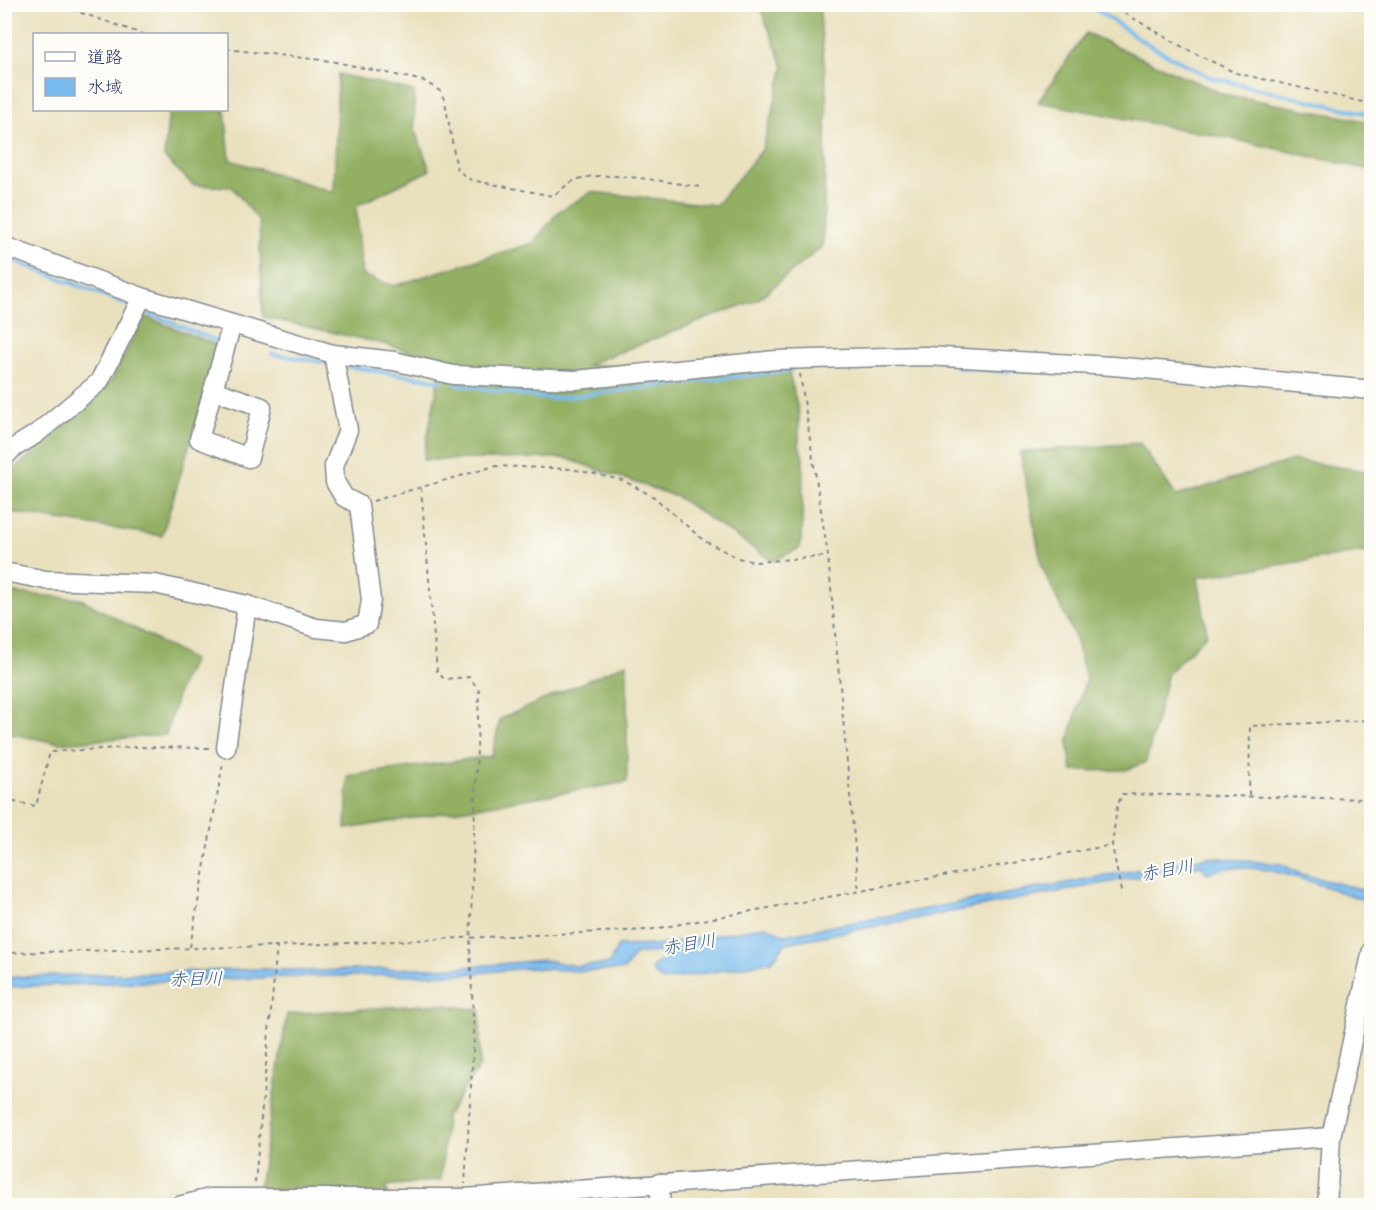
<svg xmlns="http://www.w3.org/2000/svg" width="1376" height="1210" viewBox="0 0 1376 1210" font-family="Mali,'Klee One',sans-serif">
  <style>
    .forest { fill: #92af62; stroke: #566f60; stroke-width: 1.5 }
    .water { fill: #78bbee; stroke: #4a75a6; stroke-width: 1.5 }
    .lines { fill: none; stroke-linecap: round; stroke-linejoin: round }
    .stream { stroke: #78bbee; stroke-width: 4 }
    .minor-casing { stroke: #82888e; stroke-width: 21 }
    .path { stroke: #82888e; stroke-width: 2; stroke-dasharray: 4.5 4.5; stroke-linecap: butt }
    .minor { stroke: #fff; stroke-width: 18 }
    .labels { text-anchor: middle; dominant-baseline: central; stroke-width: 4.5; stroke-linejoin: round; paint-order: stroke }
    .water-label { font-size: 18px; font-style: italic; fill: #375989; stroke: #fdfcf7 }
  </style>
  <rect width="100%" height="100%" fill="#fdfcf7"/>
  <filter id="ink" filterUnits="userSpaceOnUse"><feTurbulence type="fractalNoise" baseFrequency=".0167" numOctaves="2"/><feDisplacementMap in="SourceGraphic" scale="12" xChannelSelector="R" yChannelSelector="G"/><feConvolveMatrix kernelMatrix="1 2 1 2 8 2 1 2 1" color-interpolation-filters="sRGB"/></filter>
  <filter id="wash" filterUnits="userSpaceOnUse"><feTurbulence type="fractalNoise" baseFrequency=".008" numOctaves="4" result="noise"/><feDisplacementMap in="SourceGraphic" scale="24" xChannelSelector="R" yChannelSelector="G"/><feGaussianBlur stdDeviation="1.35" result="paint"/><feColorMatrix in="noise" values="0 0 0 0 0 0 0 0 0 0 0 0 0 0 0 0 0 1.4 0 .05"/><feComposite in="paint" operator="in"/></filter>
  <g filter="url(#wash)">
    <rect width="100%" height="100%" fill="#e9e0bd"/>
    <g class="forest">
      <polygon points="759,5 819,5 827,95 823,246 758,299 586,365 788,369 799,413 799,444 803,458 802,535 799,549 772,561 677,497 565,458 423,460 442,361 384,344 263,317 259,221 232,187 193,185 164,157 169,110 225,110 230,160 334,192 338,74 414,91 415,130 430,170 356,206 362,275 393,286 533,243 558,212 591,192 716,205 762,150 784,67"/>
      <polygon points="1086,33 1223,94 1371,122 1371,170 1228,138 1038,102"/>
      <polygon points="144,316 219,346 162,536 9,512 5,505 4,478 68,423 112,380"/>
      <polygon points="1140,443 1176,496 1293,460 1371,472 1371,551 1198,577 1207,634 1168,673 1146,762 1126,770 1072,771 1068,742 1086,678 1074,635 1042,567 1020,452"/>
      <polygon points="4,592 81,599 193,660 180,686 166,735 59,743 5,733"/>
      <polygon points="627,663 627,782 346,829 348,776 492,756 500,719"/>
      <polygon points="438,1004 480,1010 480,1065 446,1117 441,1180 387,1186 389,1205 256,1206 287,1014"/>
    </g>
    <path class="water" d="M1207,857L1281,864L1301,874L1364,890L1371,889V902C1324,889 1256,854 1207,873L1201,865L786,943L772,961L663,981L653,973L652,967L674,952L636,953L624,970L579,971L528,968L466,974L278,977L5,987V978L20,977L263,969L312,971L466,967L544,960L576,966L609,964L618,946L662,945L766,926L784,935Z"/>
    <g class="lines">
      <g class="stream">
        <polyline points="1088,4 1146,43 1209,77 1372,115"/>
        <polyline points="4,257 129,305"/>
        <polyline points="143,311 220,342"/>
        <polyline points="272,354 323,362"/>
        <polyline points="345,366 442,381"/>
        <polyline points="957,367 1010,372"/>
        <polyline points="456,384 549,399 792,370"/>
      </g>
    </g>
  </g>
  <g filter="url(#ink)">
    <g class="lines">
      <g class="minor-casing">
        <g id="minor">
          <polyline points="4,246 142,297 333,354 394,361 453,375 576,380 776,360 924,356 1113,366 1372,390"/>
          <polyline points="213,390 262,407 249,458 199,439 232,324"/>
          <polyline points="4,458 12,449 36,434 99,382 142,297"/>
          <polyline points="4,572 46,580 155,584 247,605 316,628 346,631 367,624 371,600 359,505 344,497 335,482 334,466 348,430 333,354"/>
          <polyline points="226,748 247,605"/>
          <polyline points="659,1183 661,1206"/>
          <polyline points="179,1206 210,1198 464,1198 1331,1137"/>
          <polyline points="1327,1206 1331,1137 1372,950"/>
        </g>
      </g>
      <g class="path">
        <polyline points="55,4 143,34"/>
        <polyline points="1109,4 1186,49 1236,73 1372,104"/>
        <path d="M226,49L331,61L424,81L440,91L445,101L457,170L471,180L553,196C560,191 568,183 576,180C604,169 670,183 701,187"/>
        <polyline points="800,374 828,556 859,892"/>
        <polyline points="421,488 437,671 444,679 469,677 479,690 470,948 474,1037 465,1184"/>
        <polyline points="373,501 495,466 571,469 622,480 654,497 703,540 738,558 756,562 828,556"/>
        <polyline points="1249,795 1250,726 1372,720"/>
        <polyline points="4,800 36,806 50,752 135,747 211,748"/>
        <polyline points="1121,891 1112,845 1117,807 1122,794 1372,799"/>
        <polyline points="190,947 223,763"/>
        <polyline points="4,953 277,946"/>
        <polyline points="255,1183 277,946 648,930 1112,845"/>
      </g>
      <use href="#minor" class="minor"/>
    </g>
  </g>
  <g class="labels">
    <g class="water-label">
      <text transform="translate(1167 869) rotate(-10)">赤目川</text>
      <text transform="translate(689 943) rotate(-9)">赤目川</text>
      <text transform="translate(196 978) rotate(-1)">赤目川</text>
    </g>
  </g>
  <rect width="1376" height="1210" fill="none" stroke="#fdfcf7" stroke-width="24"/>
  <rect x="33" y="33" width="195" height="78" fill="#fdfcf7" stroke="#a3aaba" stroke-width="1.5"/>
  <rect x="45" y="52" width="30" height="9" fill="#ffffff" stroke="#a3aaba" stroke-width="1.5"/>
  <text x="87" y="63" font-size="18" fill="#1b2f5e">道路</text>
  <rect x="45" y="78" width="30" height="18" fill="#78bbee" stroke="#a3aaba" stroke-width="1.5"/>
  <text x="87" y="93" font-size="18" fill="#1b2f5e">水域</text>
</svg>
